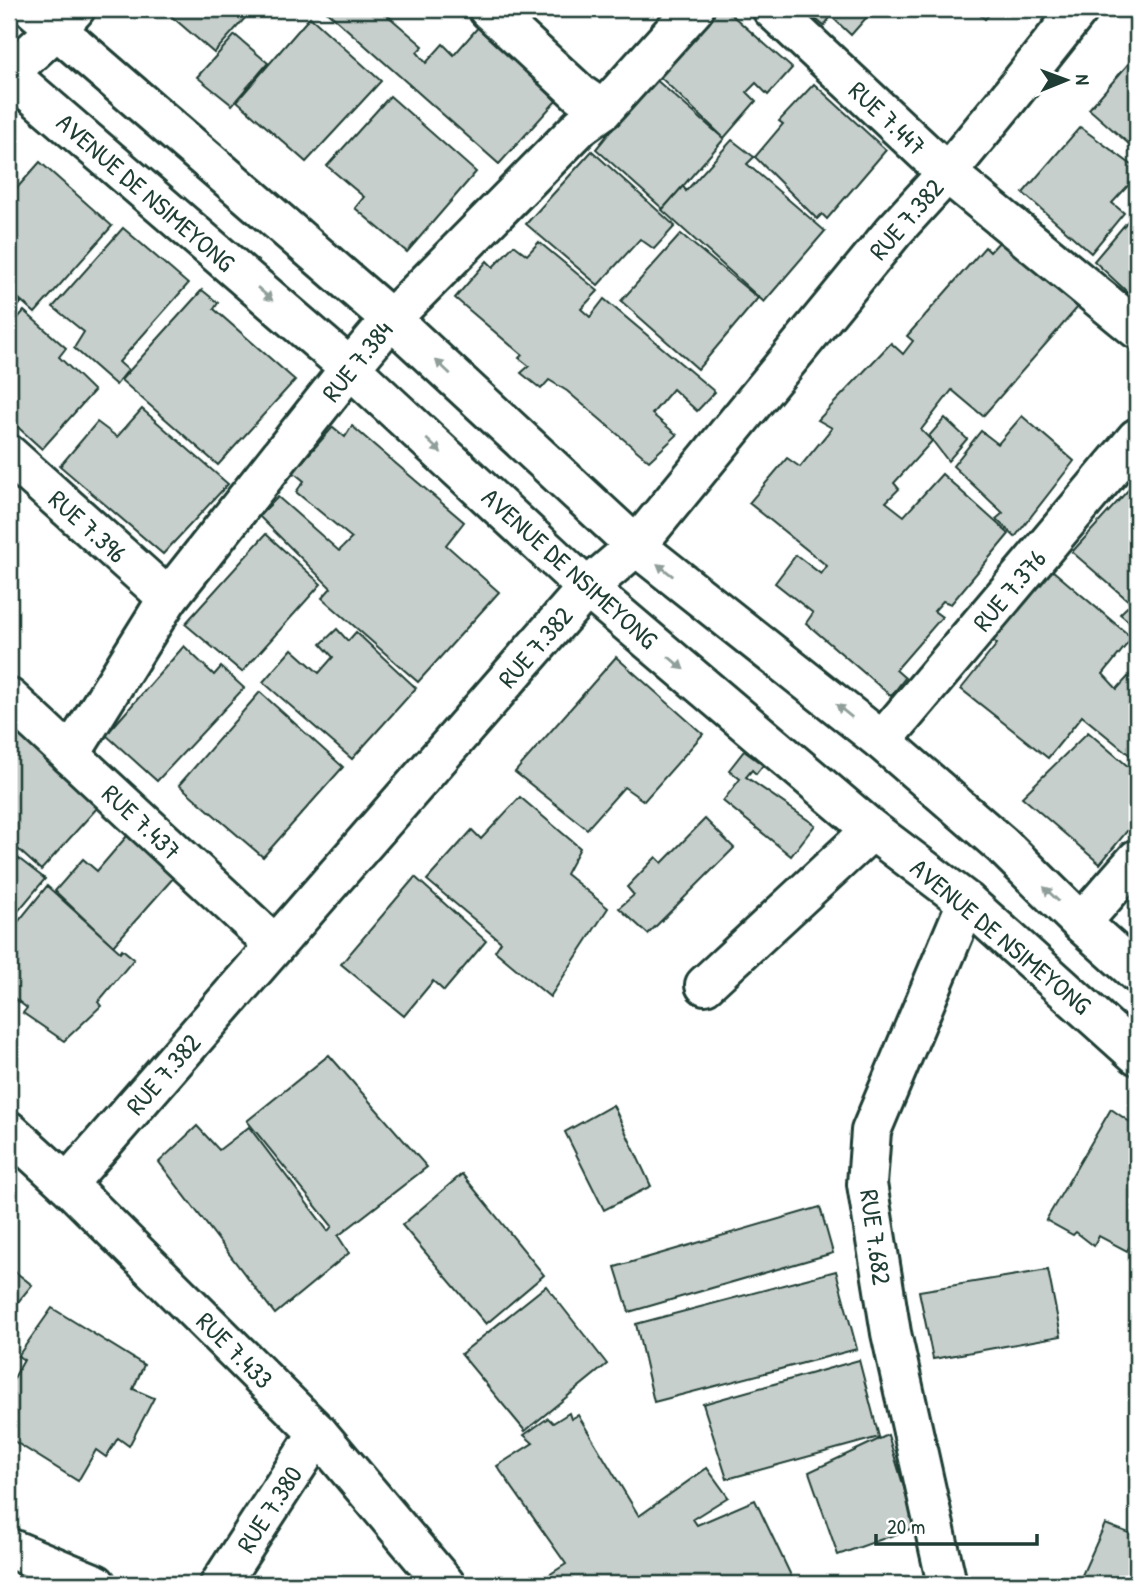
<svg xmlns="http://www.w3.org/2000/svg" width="1146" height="1593" viewBox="0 0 1146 1593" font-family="'Patrick Hand',sans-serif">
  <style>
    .building { fill: #c7cfcc; stroke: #1f3d34; stroke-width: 2 }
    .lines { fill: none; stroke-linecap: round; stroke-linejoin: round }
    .minor-casing { stroke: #1f3d34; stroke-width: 44 }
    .major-casing { stroke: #1f3d34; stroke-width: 44 }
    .minor { stroke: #fff; stroke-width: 38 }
    .major { stroke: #fff; stroke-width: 38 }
    .oneway { fill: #8f9e9a }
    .labels { text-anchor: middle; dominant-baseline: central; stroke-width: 7; stroke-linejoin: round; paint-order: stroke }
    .street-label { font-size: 26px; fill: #1f3d34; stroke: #fff }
  </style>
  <rect width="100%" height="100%" fill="#fff"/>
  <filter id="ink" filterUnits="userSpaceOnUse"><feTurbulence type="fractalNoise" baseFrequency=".0143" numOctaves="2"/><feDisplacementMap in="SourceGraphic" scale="14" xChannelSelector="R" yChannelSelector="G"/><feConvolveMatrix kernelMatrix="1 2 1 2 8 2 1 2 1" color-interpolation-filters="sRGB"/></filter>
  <g filter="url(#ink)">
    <g class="building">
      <polygon points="163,9 253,9 214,53"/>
      <polygon points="324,9 380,9 423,46 417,52 426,63 443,44 454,55 480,25 556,101 499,164"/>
      <polygon points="718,9 725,9 792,68 768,95 756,83 747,92 756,101 724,138 659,76"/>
      <polygon points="804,9 874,9 851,35 831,16 824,26"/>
      <polygon points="973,9 994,9 985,19"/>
      <polygon points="310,17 381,81 306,162 237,101"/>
      <polygon points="235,35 268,63 232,105 197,77"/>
      <polygon points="1137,54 1137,151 1089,109"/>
      <polygon points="654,78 724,139 663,209 596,149"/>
      <polygon points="814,84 886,150 827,219 822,214 817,219 755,157 783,124 779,121"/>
      <polygon points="390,96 476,172 407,252 355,208 364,197 327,166"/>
      <polygon points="1080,127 1132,165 1137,158 1137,176 1112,203 1124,213 1091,253 1023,193"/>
      <polygon points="732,140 754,157 747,164 825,231 764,302 662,210 683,186 686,191"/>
      <polygon points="592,151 675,226 654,249 640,239 598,285 526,224"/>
      <polygon points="40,162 112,226 35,313 9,290 9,197"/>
      <polygon points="1137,210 1137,301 1094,261"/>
      <polygon points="123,228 188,284 119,362 128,370 116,385 74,348 84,332 53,307"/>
      <polygon points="681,234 758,298 698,369 621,301"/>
      <polygon points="1001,240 1078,307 983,416 952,390 921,430 932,441 894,483 899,489 886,502 904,516 942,474 1009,534 951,604 943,601 934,611 942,617 896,670 905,678 891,696 806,623 813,613 775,583 796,555 821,574 827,566 749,503 787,458 800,467 832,428 818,420 891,343 903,354 913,341 907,336 985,247 990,252"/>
      <polygon points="539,242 598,291 581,309 590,317 604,299 715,392 697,411 673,389 652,414 677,435 649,461 567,391 549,380 541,389 521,373 529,366 519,358 522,355 455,298 487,261 493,267 514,245 527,255"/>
      <polygon points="202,290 218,303 214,309 295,380 218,465 121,380"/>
      <polygon points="9,293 21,303 9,318"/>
      <polygon points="24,311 66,348 59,357 94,391 42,449 9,419 9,328"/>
      <polygon points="142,409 228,484 163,554 60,466 97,422 117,437"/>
      <polygon points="1022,416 1074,461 1015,537 996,519 1003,513 953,466 981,431 998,444"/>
      <polygon points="945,418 967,439 948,461 929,436"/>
      <polygon points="352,426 464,522 446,545 499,592 418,682 322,598 331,588 259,516 278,497 339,551 352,538 296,492 304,481 293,472 333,427 345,437"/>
      <polygon points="1130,488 1137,495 1137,608 1072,552"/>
      <polygon points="266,534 321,584 242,672 185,624"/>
      <polygon points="1052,570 1132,638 1103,674 1117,689 1136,668 1137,670 1137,761 1082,716 1048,758 961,689 997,644 992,640"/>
      <polygon points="1129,605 1137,612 1137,628 1120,614"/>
      <polygon points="337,629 348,641 356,632 416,688 352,759 263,682 292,649 319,673 333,657 321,644"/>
      <polygon points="184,646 214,675 221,667 244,688 157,781 106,735"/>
      <polygon points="616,657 703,734 644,801 624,787 587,829 515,772"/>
      <polygon points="260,692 343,767 263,857 179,785"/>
      <polygon points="1088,732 1137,774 1137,819 1100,864 1022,797"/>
      <polygon points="19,734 98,807 41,870 9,841 9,745"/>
      <polygon points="744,751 763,765 756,774 752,770 746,777 815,825 791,856 723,801 740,779 729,770"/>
      <polygon points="520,797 580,848 566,874 608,908 550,997 495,951 501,942 427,880 472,830 481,839"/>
      <polygon points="705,819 734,848 648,934 619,908 634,895 627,887 656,857 662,863"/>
      <polygon points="127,836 175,876 113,946 55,891 83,859 97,871"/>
      <polygon points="9,851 45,879 9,922"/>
      <polygon points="415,877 486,941 444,991 433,981 404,1016 341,964"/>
      <polygon points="47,886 120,952 122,949 134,959 98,1002 101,1006 64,1041 23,1013 27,1008 9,994 9,933"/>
      <polygon points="329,1055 427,1167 338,1236 349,1253 275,1314 159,1162 197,1126 219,1150 249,1127 328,1231 332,1226 247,1121"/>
      <polygon points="613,1105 651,1186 604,1210 565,1132"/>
      <polygon points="1111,1109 1137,1127 1137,1234 1127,1251 1099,1236 1094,1246 1076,1232 1073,1235 1046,1220"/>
      <polygon points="462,1174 544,1275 486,1324 402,1225"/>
      <polygon points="820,1207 833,1253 629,1312 615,1267"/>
      <polygon points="9,1267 32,1285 9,1313"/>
      <polygon points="1048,1270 1061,1336 933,1359 919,1291"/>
      <polygon points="836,1271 857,1349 654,1402 636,1324"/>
      <polygon points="546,1286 607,1364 525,1431 461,1354"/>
      <polygon points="52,1308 144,1365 133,1389 154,1398 129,1446 118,1438 106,1457 96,1450 78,1481 9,1438 9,1387 24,1360 18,1356"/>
      <polygon points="859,1360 879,1437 727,1479 703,1404"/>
      <polygon points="569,1413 571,1419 578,1415 639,1516 707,1468 728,1497 693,1519 697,1525 755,1500 795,1584 535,1584 566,1564 497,1466 533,1443 524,1435 548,1418 553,1423"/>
      <polygon points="888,1435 916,1527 838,1555 809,1472"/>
      <polygon points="1105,1524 1137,1536 1137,1584 1078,1584"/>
    </g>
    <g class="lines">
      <g class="minor-casing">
        <g id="minor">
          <polyline points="488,9 580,94 603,110"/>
          <polyline points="772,9 947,173 1137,329"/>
          <polyline points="9,73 56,30 75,9"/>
          <polyline points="9,455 168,598"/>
          <polyline points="9,698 275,945"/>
          <polyline points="882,741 1137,438"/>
          <polyline points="70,755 168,598 350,368 391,319 581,126 603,110 694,9"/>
          <polyline points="1081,923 1137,859"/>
          <polyline points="705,985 872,830"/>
          <polyline points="9,1131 67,1184 318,1433 445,1584"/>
          <polyline points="67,1184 587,588 636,546 893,232 947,173 1007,100 1079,9"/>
          <polyline points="9,1548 96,1584"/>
          <polyline points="220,1584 318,1433"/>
          <polyline points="947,1584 891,1333 867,1184 871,1131 967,902"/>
        </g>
      </g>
      <g class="major-casing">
        <g id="major">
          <polyline points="33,9 391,319 636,546 882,741 1004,847 1081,923 1137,973"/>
          <polyline points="9,74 350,368 587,588 872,830 967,902 1137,1055"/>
        </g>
      </g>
      <use href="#minor" class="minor"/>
      <use href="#major" class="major"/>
    </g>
    <defs><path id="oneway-solid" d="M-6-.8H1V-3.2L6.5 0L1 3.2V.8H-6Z" transform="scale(1.75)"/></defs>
    <g class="oneway">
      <use href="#oneway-solid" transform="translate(265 294) rotate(41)"/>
      <use href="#oneway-solid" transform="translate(443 367) rotate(-137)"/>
      <use href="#oneway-solid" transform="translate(434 446) rotate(43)"/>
      <use href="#oneway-solid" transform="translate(665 570) rotate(-142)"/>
      <use href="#oneway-solid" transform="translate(676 663) rotate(40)"/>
      <use href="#oneway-solid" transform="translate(844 711) rotate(-141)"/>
      <use href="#oneway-solid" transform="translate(1051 894) rotate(-136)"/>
    </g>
  </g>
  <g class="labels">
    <g class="street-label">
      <text transform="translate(888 118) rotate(43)">RUE 7.447</text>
      <text transform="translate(146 192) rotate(41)">AVENUE DE NSIMEYONG</text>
      <text transform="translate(906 219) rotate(-49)">RUE 7.382</text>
      <text transform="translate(357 361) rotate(-51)">RUE 7.384</text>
      <text transform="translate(88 526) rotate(42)">RUE 7.396</text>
      <text transform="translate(570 568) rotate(42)">AVENUE DE NSIMEYONG</text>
      <text transform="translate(1009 590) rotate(-50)">RUE 7.376</text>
      <text transform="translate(535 647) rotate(-49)">RUE 7.382</text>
      <text transform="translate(142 822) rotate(43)">RUE 7.437</text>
      <text transform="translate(1001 936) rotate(40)">AVENUE DE NSIMEYONG</text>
      <text transform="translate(163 1074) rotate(-49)">RUE 7.382</text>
      <text transform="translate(876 1237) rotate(82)">RUE 7.682</text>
      <text transform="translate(235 1350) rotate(45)">RUE 7.433</text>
      <text transform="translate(269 1509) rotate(-57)">RUE 7.380</text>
    </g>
  </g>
  <rect width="1146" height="1593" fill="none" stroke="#fff" stroke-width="35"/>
  <rect x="18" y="18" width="1111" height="1558" fill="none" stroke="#1f3d34" stroke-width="2.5" filter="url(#ink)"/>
  <g transform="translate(1066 80) rotate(89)" stroke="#ffffff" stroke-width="5" paint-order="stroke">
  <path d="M0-5L12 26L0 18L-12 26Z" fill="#1f3d34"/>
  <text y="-10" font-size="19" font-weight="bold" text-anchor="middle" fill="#1f3d34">N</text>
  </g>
  <path d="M876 1534v10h161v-10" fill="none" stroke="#1f3d34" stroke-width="3.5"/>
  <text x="887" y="1534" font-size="21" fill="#1f3d34" stroke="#ffffff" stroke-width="5" paint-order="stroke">20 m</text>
</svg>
